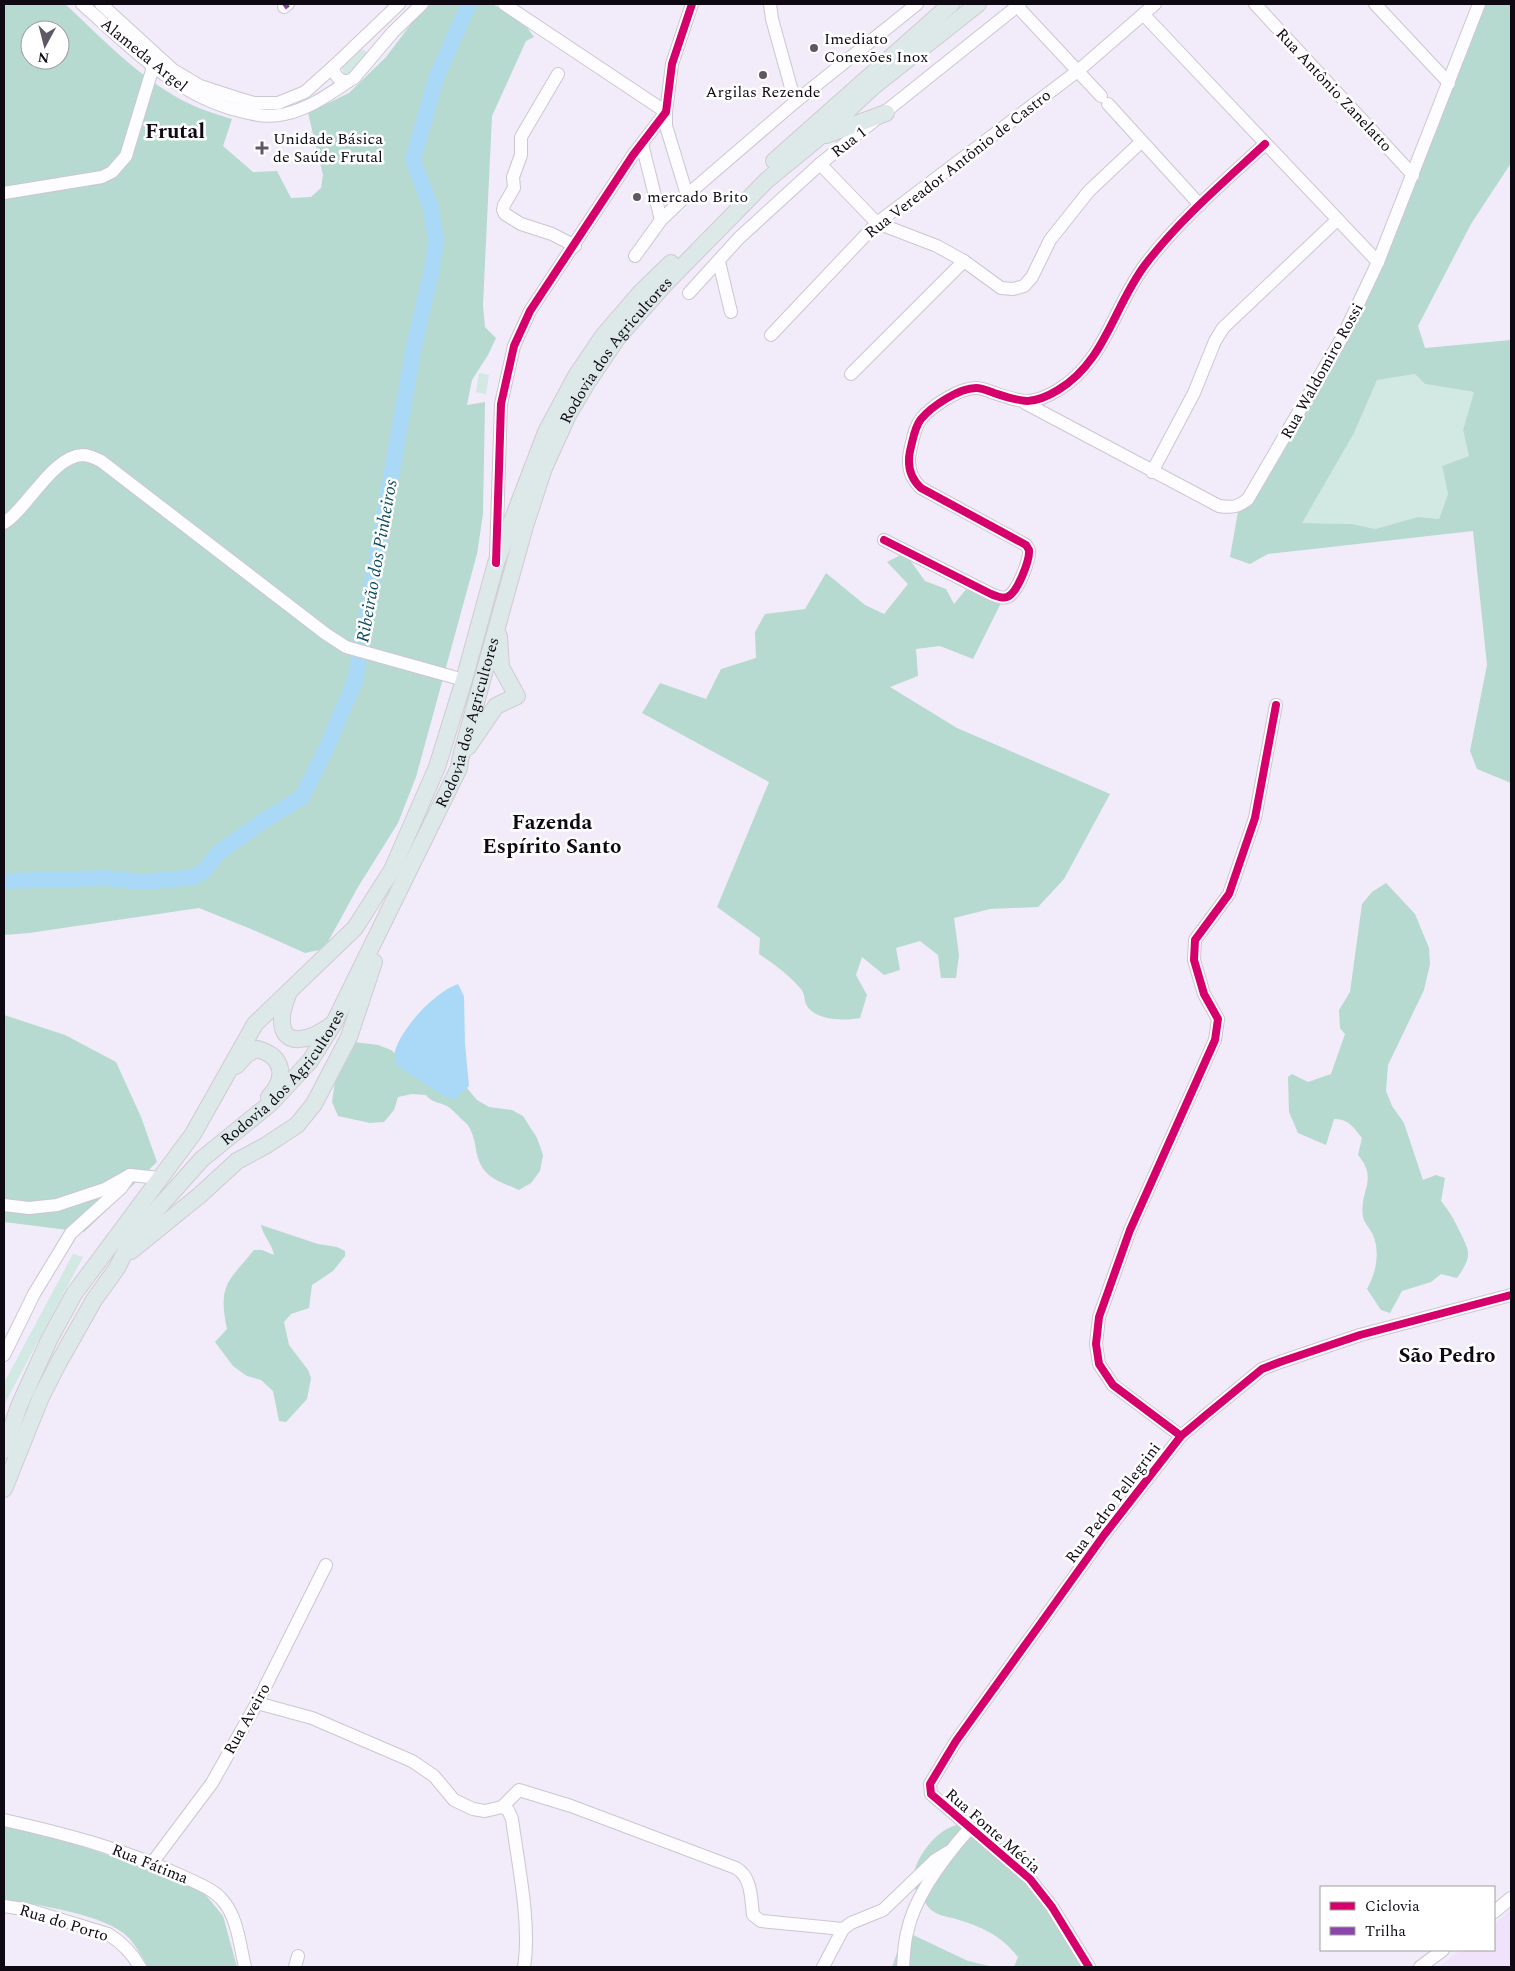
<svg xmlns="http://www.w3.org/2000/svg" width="1515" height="1971" viewBox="0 0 1515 1971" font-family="Spectral,serif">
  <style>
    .built { fill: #efe2fa }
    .green { fill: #d2e8e2 }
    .forest { fill: #b6dacf; fill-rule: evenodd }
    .water { fill: #a9d9f6 }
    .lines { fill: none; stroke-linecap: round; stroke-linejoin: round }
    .river { stroke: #a9d9f6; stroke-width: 16 }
    .minor-casing { stroke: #ccc6d2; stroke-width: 14 }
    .major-casing { stroke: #cfcbd2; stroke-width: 18 }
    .minor { stroke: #fdfcfe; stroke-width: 12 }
    .major { stroke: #dde8e9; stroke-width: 16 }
    .quiet { stroke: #8e44ad; stroke-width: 6; stroke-dasharray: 12 6; stroke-linecap: butt }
    .cycleway-casing { stroke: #fff; stroke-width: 11 }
    .cycleway { stroke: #d6006c; stroke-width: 8 }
    .poi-dot { fill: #5e5864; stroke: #fff; stroke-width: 2 }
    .labels { text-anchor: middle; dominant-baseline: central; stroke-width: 5; stroke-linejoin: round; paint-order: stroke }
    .poi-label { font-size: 16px; fill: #0f0914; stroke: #fff; text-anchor: start }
    .street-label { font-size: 16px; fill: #0f0914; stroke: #fff }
    .water-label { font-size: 18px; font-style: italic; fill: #0f4b63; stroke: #fff }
    .district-label { font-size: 21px; font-weight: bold; fill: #0f0914; stroke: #fff }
  </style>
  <rect width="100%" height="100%" fill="#f2ebf9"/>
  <polygon class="built" points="1511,1910 1511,1967 1439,1967 1461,1950 1494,1950 1494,1924"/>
  <g class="green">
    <polygon points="362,49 369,54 350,74 344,74 342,68"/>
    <polygon points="479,373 489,375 486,394 476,392"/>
    <polygon points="1415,374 1425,384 1474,392 1463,430 1469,456 1442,466 1448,494 1439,519 1418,517 1375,529 1352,524 1301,523 1354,433 1377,380"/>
    <polygon points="73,1254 83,1257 4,1405 4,1383"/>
  </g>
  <g class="forest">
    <path d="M4,4H65C104,40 144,83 192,105C205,111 219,115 232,119L223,146L253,172L277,171L291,198L311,197L321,188L323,175L308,113L349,93L386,57L417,16L431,4H493L526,26L534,37L526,41L492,116L483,305L485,327L496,338L488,355L472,380L467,405L485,402L483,514L477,554L416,777L398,823L358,887L324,949L305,953L251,929L199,908L29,933L4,935ZM30,30H60V60H30Z"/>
    <path d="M1479,4H1511V163L1471,224L1418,326L1425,348L1511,340V783L1477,769L1470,751L1487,665L1473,531L1286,552L1268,554L1250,564L1230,557L1239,506L1343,336ZM1415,374L1425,384L1474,392L1463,430L1469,456L1442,466L1448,494L1439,519L1418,517L1375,529L1352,524L1302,523L1354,433L1377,380Z"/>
    <path d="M905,553L925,581L946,589L954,604L968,587L1002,601L973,659L940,646L916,649L918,676L890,687L957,728L1110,794L1064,879L1038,907L990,909L954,918L959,955L956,978H941L938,955L920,941L896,948L900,970L884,975L862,957L856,975L867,995L860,1018C845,1021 814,1021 806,1004C804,999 805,994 801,989C789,975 775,965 759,954L760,938L717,907L769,782L642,713L660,683L706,699L721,669L756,658L755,632L765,614L805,609L826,573L865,605L884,614L908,584L887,562Z"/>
    <path d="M1386,883L1415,914L1429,948L1430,964L1424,990L1388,1065L1386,1091L1392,1106L1404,1123L1423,1180L1436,1175L1445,1178L1441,1201C1448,1210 1453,1217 1458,1228C1469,1251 1474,1254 1457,1278L1441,1274L1431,1282L1402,1291L1390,1313L1381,1310L1367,1289C1376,1273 1381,1251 1372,1233C1369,1228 1364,1222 1363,1217C1359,1190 1379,1180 1358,1155L1362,1138C1354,1128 1348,1118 1334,1119L1326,1145L1298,1133L1289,1112L1288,1077L1292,1074L1308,1082L1331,1074L1345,1034L1340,1028L1339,1010L1350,992L1362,904L1372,892Z"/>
    <polygon points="4,1015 65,1035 116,1062 141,1117 157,1162 84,1232 4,1222"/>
    <path d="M346,1041L378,1045L391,1050L415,1070L467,1088L477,1100L489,1107L512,1110L523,1116L537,1138L543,1155L540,1171L531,1183L519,1190C496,1180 481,1177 476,1150C475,1142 472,1130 467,1124C463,1121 453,1110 450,1108C442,1102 433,1104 426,1095L412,1094L398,1097L394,1110L384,1122L370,1123L338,1116L332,1102L339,1054Z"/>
    <path d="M261,1225L318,1244L337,1247L345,1251V1256L333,1271L312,1285L309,1308L291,1314L284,1322L289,1345L308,1370L311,1378L307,1399L286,1422L279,1421L273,1391L261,1380L247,1376L233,1366L215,1342L227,1329C218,1285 227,1283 254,1250H262L274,1255C272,1243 263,1236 261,1225Z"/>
    <path d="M961,1824L982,1831L1005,1845L1016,1857L1045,1897L1087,1967H1014L1018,1957C1001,1935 982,1927 956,1919C950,1917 940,1916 934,1912C924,1906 923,1894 912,1886C912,1861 935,1828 961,1824Z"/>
    <path d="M4,1826L30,1831L87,1848L157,1872L204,1893L223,1916L237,1967H148C143,1958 136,1946 129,1938C107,1914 35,1905 4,1899Z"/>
    <polygon points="911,1934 968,1961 994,1967 892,1967 897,1953"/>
  </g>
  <path class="water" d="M458,984L464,996L465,1044L469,1086L455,1099L447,1098L397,1066C396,1062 394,1056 395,1051C402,1027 435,992 458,984Z"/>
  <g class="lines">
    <polyline class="river" points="4,881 106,878 143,882 194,877 205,870 218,853 260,823 302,797 326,749 355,681 414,346 432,269 436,241 431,208 413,160 436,78 469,4"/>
    <g class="minor-casing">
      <g id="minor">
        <path d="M82,4C131,47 175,95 240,111C256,115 269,118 285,114C309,109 329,94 349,81"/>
        <polyline points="101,4 173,70 200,86 237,98 254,103 278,103 305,92 333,67"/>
        <path d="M399,4L333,67C335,76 339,82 349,81L354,78L393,32L422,4"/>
        <polyline points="504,4 666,112"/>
        <polyline points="770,4 772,19 795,102"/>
        <polyline points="1255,4 1413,175"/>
        <polyline points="1375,4 1449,83"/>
        <polyline points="1017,6 1101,96"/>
        <polyline points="284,7 288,4"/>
        <polyline points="1143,14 1378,262"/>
        <polyline points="558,74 521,137 521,155 513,177 514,188 504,205 503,210 505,214 521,224 552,234 575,246"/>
        <polyline points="1108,104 1200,205"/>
        <polyline points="666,112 666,126 687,195"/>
        <polyline points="642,144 661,220"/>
        <polyline points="820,164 877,223 937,246 964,261 1001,288 1013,289 1024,286 1032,277 1050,240 1089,191 1141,142"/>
        <polyline points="4,193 102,177 112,172 126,156 153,67"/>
        <polyline points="635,256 661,220 687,195 795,102 917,4"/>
        <polyline points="719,262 731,312"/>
        <polyline points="689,293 739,238 820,164 1020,4"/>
        <polyline points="771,335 877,223 1079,70 1155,4"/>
        <polyline points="851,374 964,261"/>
        <path d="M1025,403L1219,506C1232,508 1238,507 1248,499L1343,336L1378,262L1479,4"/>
        <polyline points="1152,472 1194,393 1215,341 1223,328 1337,220"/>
        <path d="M4,523C28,508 52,456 83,455C90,455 96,459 101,461L326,634L346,647L464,680"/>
        <path d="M884,540L991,594C996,596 1002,599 1007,597C1017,594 1030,560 1029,550L1026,545L921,488C910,478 907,466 910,451C913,440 914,428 921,419C932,406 959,388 976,388C982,388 989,391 994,393C1022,402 1032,406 1058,390C1105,362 1114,306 1145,265C1179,220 1224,182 1265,144"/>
        <polyline points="496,556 501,404 514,346 530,311 633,155 666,112 672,64 692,4"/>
        <polyline points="4,1205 29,1208 57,1205 105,1189 130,1175 160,1178"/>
        <polyline points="4,1355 34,1294 71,1233 121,1188 130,1175"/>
        <polyline points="1181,1436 1113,1385 1099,1364 1096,1344 1099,1317 1130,1230 1215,1040 1218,1019 1204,994 1194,960 1195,940 1229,894 1255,818 1276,705"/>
        <path d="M257,1703L312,1718L412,1761L434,1776L454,1800L473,1809L485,1811L502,1807L508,1810L512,1819C518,1864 531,1924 524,1967"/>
        <path d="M502,1807L519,1790L571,1806L736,1868C752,1877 751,1899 753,1915L761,1921L843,1929"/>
        <path d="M4,1820C66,1834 127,1850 186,1878C199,1884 215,1890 224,1902C238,1919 240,1947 245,1967"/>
        <polyline points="152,1863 212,1783 257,1703 326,1565"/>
        <path d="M4,1906L29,1910L108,1934C123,1943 132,1953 140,1967"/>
        <polyline points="1494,1912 1511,1898"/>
        <polyline points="295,1967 298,1956"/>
        <polyline points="823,1967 843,1929 851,1923 883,1910 935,1860 948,1852"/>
        <path d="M903,1967C904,1956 904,1944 907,1933C914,1896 946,1855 970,1828"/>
        <polyline points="1089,1967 1052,1907 1030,1879 931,1794 930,1784 956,1741 1041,1623 1104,1535 1181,1436 1206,1415 1262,1369 1280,1362 1360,1335 1511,1295"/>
        <polyline points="1420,1967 1443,1950"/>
      </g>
    </g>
    <g class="major-casing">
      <g id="major">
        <polyline points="826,135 886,113"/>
        <polyline points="774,161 951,4"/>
        <polyline points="468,747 496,706 517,696 501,667 499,636"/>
        <path d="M288,994C286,1001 282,1010 282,1017C280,1052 314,1038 330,1026"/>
        <path d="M236,1066L247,1054L257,1049C284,1056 287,1078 269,1097"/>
        <polyline points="131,1251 200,1195 237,1161 265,1146 297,1125 314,1104 349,1037 374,962"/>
        <polyline points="4,1450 19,1406 49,1340 74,1294 193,1134 255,1024 355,928 392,870 437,767 464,680 496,563 546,432 576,376 603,336 640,293 671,263"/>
        <path id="s1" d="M4,1489L41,1397L59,1362L94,1300L117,1268L126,1250L142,1226L202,1159L271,1103L310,1061L333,1025L459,768L460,760L525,526L544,468L568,415L587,383L618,337L665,284L767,180L817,139L874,86L978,4"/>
      </g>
    </g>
    <use href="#minor" class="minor"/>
    <use href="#major" class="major"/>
    <polyline class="quiet" points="284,7 288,4"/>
    <g class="cycleway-casing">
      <g id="cycleway">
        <path d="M884,540L991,594C996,596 1002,599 1007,597C1017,594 1030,560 1029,550L1026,545L921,488C910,478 907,466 910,451C913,440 914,428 921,419C932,406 959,388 976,388C982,388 989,391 994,393C1022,402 1032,406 1058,390C1105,362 1114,306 1145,265C1179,220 1224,182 1265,144"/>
        <polyline points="496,563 501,404 514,346 530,311 633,155 666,112 672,64 692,4"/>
        <polyline points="1181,1436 1113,1385 1099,1364 1096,1344 1099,1317 1130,1230 1215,1040 1218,1019 1204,994 1194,960 1195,940 1229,894 1255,818 1276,705"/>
        <polyline points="1089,1967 1052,1907 1030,1879 931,1794 930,1784 956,1741 1041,1623 1104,1535 1181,1436 1206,1415 1262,1369 1280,1362 1360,1335 1511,1295"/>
      </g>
    </g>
    <use href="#cycleway" class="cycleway"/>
  </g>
  <g class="poi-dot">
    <circle cx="814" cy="48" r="5"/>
    <circle cx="763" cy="75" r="5"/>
    <path d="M259.5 140.5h5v5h5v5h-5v5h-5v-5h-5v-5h5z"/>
    <circle cx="637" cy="197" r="5"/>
  </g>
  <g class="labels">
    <g class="poi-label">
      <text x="824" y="39">Imediato<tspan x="824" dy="18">Conexões Inox</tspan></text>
      <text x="763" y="92" text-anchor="middle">Argilas Rezende</text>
      <text x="273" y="139">Unidade Básica<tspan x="273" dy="18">de Saúde Frutal</tspan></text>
      <text x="647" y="197">mercado Brito</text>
    </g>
    <g class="street-label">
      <text transform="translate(144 55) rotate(39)">Alameda Argel</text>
      <text transform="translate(1334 90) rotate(47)">Rua Antônio Zanelatto</text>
      <text transform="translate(849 142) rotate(-38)">Rua 1</text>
      <text transform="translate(958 164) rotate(-38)">Rua Vereador Antônio de Castro</text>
      <text stroke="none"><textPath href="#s1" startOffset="1314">Rodovia dos Agricultores</textPath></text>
      <text transform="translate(1322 371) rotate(-61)">Rua Waldomiro Rossi</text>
      <text stroke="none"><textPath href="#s1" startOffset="909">Rodovia dos Agricultores</textPath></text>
      <text stroke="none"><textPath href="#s1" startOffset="504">Rodovia dos Agricultores</textPath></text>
      <text transform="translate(1113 1503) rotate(-53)">Rua Pedro Pellegrini</text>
      <text transform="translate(247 1719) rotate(-61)">Rua Aveiro</text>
      <text transform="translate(993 1831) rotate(41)">Rua Fonte Mécia</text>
      <text transform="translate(150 1864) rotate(22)">Rua Fátima</text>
      <text transform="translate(64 1923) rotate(17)">Rua do Porto</text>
    </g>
    <g class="water-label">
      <text transform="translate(377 561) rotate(-80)">Ribeirão dos Pinheiros</text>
    </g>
    <g class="district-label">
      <text x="175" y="132">Frutal</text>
      <text x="552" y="823">Fazenda<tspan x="552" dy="24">Espírito Santo</tspan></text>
      <text x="1447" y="1356">São Pedro</text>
    </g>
  </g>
  <rect width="1515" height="1971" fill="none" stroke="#0f0914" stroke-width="10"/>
  <rect x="1320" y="1886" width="175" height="65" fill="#ffffff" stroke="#9f9da1"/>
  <rect x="1330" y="1902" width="25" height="8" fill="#d6006c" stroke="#9f9da1"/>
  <text x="1365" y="1911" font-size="15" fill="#0f0914">Ciclovia</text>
  <rect x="1330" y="1927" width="25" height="8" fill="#8e44ad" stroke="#9f9da1"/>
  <text x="1365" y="1936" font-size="15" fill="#0f0914">Trilha</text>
  <g transform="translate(45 45) rotate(187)"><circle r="24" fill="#ffffff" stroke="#9f9da1"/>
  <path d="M0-4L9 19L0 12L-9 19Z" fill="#5e5864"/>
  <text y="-8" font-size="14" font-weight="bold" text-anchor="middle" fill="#0f0914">N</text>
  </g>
</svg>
